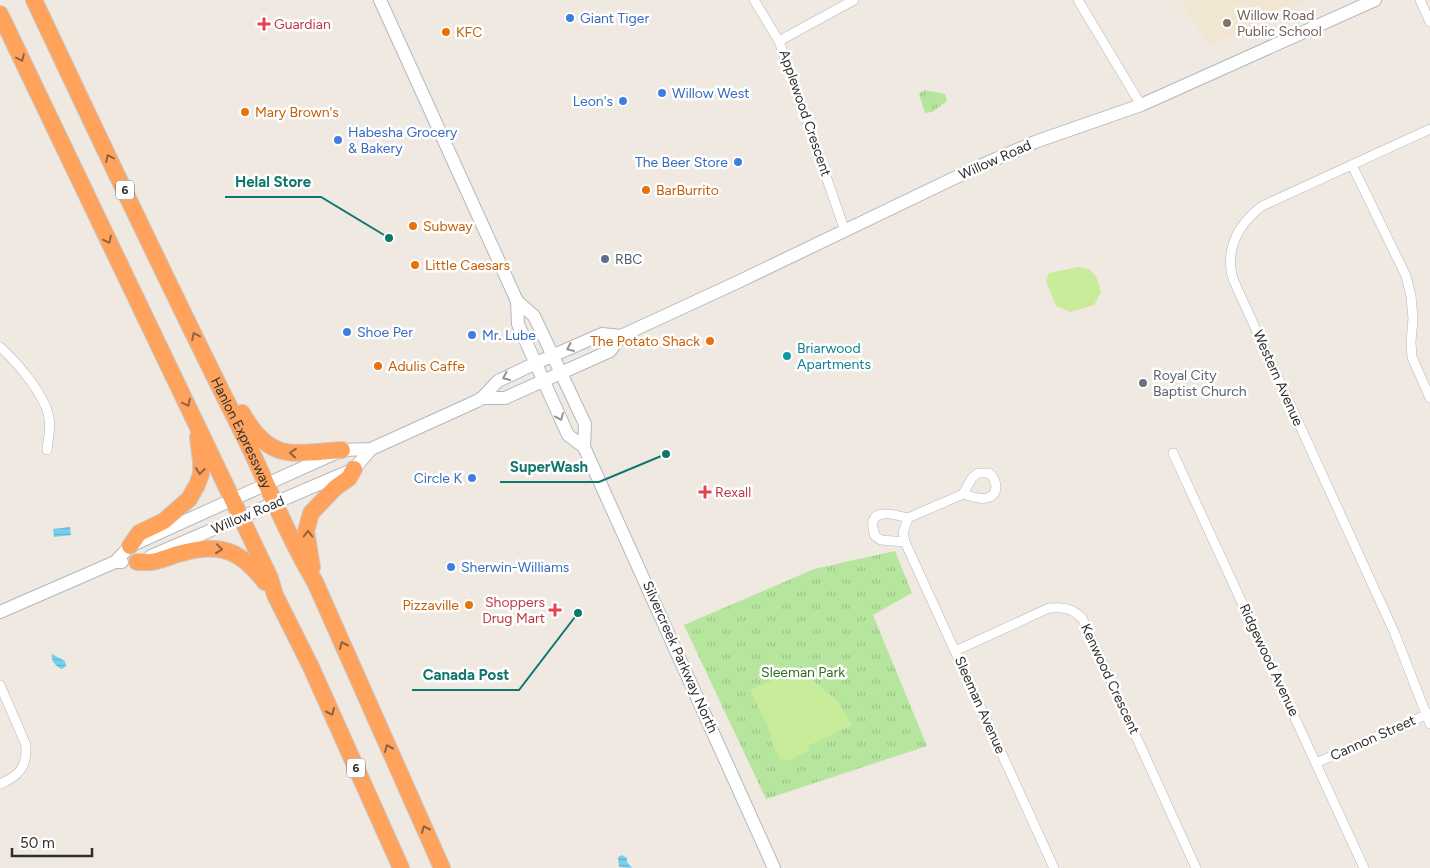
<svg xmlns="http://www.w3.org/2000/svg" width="1430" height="868" viewBox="0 0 1430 868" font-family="Figtree,sans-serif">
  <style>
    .education { fill: #f0e6d1 }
    .park { fill: url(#park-tufts) }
    .pitch { fill: #c9ec9a }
    .water { fill: url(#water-rules) }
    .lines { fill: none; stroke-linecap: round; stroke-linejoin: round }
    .street-casing { stroke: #b4b7c1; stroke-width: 10 }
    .secondary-casing { stroke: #b4b7c1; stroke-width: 14 }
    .highway-casing { stroke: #c9c9c9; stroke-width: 18 }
    .street { stroke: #fff; stroke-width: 9 }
    .secondary { stroke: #fff; stroke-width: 12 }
    .highway { stroke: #ffa35c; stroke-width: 16 }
    .oneway { stroke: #8c6343 }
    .oneway2 { stroke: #969696 }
    .shop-dot { fill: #3f7fe0; stroke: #fff; stroke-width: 2 }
    .education-dot { fill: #8d6e63; stroke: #fff; stroke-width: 2 }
    .health-dot { fill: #e0444e; stroke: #fff; stroke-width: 2 }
    .food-dot { fill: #e8710a; stroke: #fff; stroke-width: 2 }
    .service-dot { fill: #5c6f8a; stroke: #fff; stroke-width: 2 }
    .culture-dot { fill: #0f9aa8; stroke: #fff; stroke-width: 2 }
    .worship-dot { fill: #6b7280; stroke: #fff; stroke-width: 2 }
    .labels { text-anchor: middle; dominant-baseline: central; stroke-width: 5; stroke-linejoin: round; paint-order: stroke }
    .shield { fill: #fff; stroke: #6d6d6d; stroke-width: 1 }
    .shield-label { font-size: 12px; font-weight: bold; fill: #2e2e2e }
    .education-label { font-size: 14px; fill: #785e54; stroke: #fff; text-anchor: start }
    .shop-label { font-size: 14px; fill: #366cbe; stroke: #fff; text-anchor: start }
    .health-label { font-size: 14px; fill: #be3a42; stroke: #fff; text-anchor: start }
    .food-label { font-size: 14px; fill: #c56008; stroke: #fff; text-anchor: start }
    .street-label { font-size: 14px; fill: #2e2e2e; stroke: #fff }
    .service-label { font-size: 14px; fill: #4e5e75; stroke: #fff; text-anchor: start }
    .culture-label { font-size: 14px; fill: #0d838f; stroke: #fff; text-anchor: start }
    .worship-label { font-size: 14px; fill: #5b616d; stroke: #fff; text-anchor: start }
    .park-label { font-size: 14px; fill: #2c6e1b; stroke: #fff }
    .leader { fill: none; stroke: #0f766e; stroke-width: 2 }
    .callout-dot { fill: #0f766e; stroke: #fff; stroke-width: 2 }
    .callout-label { font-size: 15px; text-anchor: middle; font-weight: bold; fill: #0f766e; stroke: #fff; stroke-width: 5; stroke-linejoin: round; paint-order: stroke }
  </style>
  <defs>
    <pattern id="park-tufts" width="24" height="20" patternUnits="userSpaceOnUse" patternTransform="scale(1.25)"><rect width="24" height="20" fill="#b6e59e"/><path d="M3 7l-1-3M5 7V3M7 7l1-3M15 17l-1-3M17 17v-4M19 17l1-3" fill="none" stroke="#9dc588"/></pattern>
    <pattern id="water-rules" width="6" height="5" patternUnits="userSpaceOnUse" patternTransform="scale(1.25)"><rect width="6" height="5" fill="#75cff0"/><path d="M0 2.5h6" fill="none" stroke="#66b2ce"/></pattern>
  </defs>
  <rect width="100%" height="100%" fill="#efe9e1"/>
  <polygon class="education" points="1180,0 1310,0 1209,46"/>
  <g class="park">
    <polygon points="924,90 945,94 947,101 932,112 925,113 919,94"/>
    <polygon points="895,551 912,593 873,615 927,746 766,799 684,625 814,569"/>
  </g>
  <g class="pitch">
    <polygon points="1078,267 1089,269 1097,278 1101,292 1094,305 1071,312 1056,306 1046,281 1049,273"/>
    <polygon points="811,679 838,701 852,725 808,746 809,750 789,761 780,759 770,738 772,735 750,690 773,680"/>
  </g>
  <g class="water">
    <polygon points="70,527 71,535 54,537 53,529"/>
    <path d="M52,654L65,661L66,666L62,669C56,667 50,660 52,654Z"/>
    <polygon points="622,855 627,858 627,862 632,868 619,867 618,857"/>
  </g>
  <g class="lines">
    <g class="street-casing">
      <g id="street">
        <polyline points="754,0 779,41 845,231"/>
        <polyline points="1078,0 1141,105"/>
        <polyline points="1420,0 1430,22"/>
        <polyline points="779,41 854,0"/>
        <path d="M1430,129L1262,206C1240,223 1226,246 1232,275C1234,283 1239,292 1243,301L1395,634L1430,724"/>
        <polyline points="1352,165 1406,276 1411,296 1413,318 1411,342 1412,357 1430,398"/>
        <path d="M0,347C18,363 45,395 49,418C51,428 48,440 47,450"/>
        <polyline points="1173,453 1364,868"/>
        <path d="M963,494C970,496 980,500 987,498C1000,494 997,480 989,473H978L972,478L963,494L908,518L903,533L905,542L1054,868"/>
        <path d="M905,542L881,540L875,536C865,507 890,513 908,518"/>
        <path d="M955,651L1049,608C1063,607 1072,608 1082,618L1196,868"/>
        <path d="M0,685L26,745C27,767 19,776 0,784"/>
        <polyline points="1316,763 1430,713"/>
      </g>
    </g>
    <g class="secondary-casing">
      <g id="secondary">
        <polyline points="380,0 517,301 518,324 568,435 584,447"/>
        <polyline points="517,301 534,316 561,373 585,424 584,447 774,868"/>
        <polyline points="482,398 505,398 610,351 621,336"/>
        <polyline points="151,556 354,469 371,449"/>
        <polyline points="115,562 130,546 342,450 371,449 477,401 482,398 498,381 536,363 602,334 621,336 740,281 973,169 1035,142 1141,105 1375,0"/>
        <polyline points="0,612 115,562 122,562"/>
      </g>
    </g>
    <g class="highway-casing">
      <g id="highway">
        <path id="s1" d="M34,0C102,144 170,289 242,432C267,482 286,534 315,582L442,868"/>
        <polyline points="0,14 270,578 275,595 311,667 401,868"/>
        <path d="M242,413C270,463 293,453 342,450"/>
        <polyline points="130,546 139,533 164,521 189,499 197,485 201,474 201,462 198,437"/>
        <path d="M137,562C143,562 151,563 156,561C165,559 173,555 182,553C221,542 241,551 265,582"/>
        <polyline points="312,567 306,531 311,513 335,488 349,478 354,469"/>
      </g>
    </g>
    <use href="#street" class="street"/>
    <use href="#secondary" class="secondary"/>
    <use href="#highway" class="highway"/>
  </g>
  <defs><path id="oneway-chevron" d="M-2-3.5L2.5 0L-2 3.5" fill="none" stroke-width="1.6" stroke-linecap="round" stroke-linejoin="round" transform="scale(1.25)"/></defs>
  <g class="oneway">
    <use href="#oneway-chevron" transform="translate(21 58) rotate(65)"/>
    <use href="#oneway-chevron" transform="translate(109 158) rotate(-116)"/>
    <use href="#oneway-chevron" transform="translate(108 240) rotate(64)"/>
    <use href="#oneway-chevron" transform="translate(195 336) rotate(-116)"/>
    <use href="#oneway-chevron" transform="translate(187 403) rotate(64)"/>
    <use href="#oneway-chevron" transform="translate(293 453) rotate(-175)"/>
    <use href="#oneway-chevron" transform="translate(200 471) rotate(97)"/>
    <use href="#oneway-chevron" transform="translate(308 534) rotate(-90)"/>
    <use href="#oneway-chevron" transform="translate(219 549) rotate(6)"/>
    <use href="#oneway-chevron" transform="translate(343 645) rotate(-114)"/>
    <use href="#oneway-chevron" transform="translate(331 712) rotate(66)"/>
    <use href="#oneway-chevron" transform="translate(388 748) rotate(-114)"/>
    <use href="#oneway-chevron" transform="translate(425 829) rotate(-114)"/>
  </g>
  <g class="oneway2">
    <use href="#oneway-chevron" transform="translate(570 348) rotate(156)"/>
    <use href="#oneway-chevron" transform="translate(506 377) rotate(155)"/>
    <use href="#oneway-chevron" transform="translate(560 417) rotate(66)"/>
  </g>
  <g class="shop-dot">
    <circle cx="570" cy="18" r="5"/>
    <circle cx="662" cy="93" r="5"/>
    <circle cx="623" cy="101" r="5"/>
    <circle cx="338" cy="140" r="5"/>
    <circle cx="738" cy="162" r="5"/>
    <circle cx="347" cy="332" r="5"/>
    <circle cx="472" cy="335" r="5"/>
    <circle cx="472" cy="478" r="5"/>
    <circle cx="451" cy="567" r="5"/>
  </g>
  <circle class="education-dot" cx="1227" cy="23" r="5"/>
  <g class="health-dot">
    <path d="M261.5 16.5h5v5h5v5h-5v5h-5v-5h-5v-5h5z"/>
    <path d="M702.5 484.5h5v5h5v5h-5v5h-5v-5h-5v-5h5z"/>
    <path d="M552.5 602.5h5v5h5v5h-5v5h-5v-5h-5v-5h5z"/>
  </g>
  <g class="food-dot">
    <circle cx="446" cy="32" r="5"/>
    <circle cx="245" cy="112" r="5"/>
    <circle cx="646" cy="190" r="5"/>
    <circle cx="413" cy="226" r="5"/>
    <circle cx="415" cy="265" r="5"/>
    <circle cx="710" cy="341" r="5"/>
    <circle cx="378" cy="366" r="5"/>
    <circle cx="469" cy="605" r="5"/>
  </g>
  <circle class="service-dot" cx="605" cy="259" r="5"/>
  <circle class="culture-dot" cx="787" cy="356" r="5"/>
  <circle class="worship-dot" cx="1143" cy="383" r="5"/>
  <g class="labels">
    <g class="shield">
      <rect x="116" y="180.5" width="18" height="19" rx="4"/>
      <rect x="347" y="758.5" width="18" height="19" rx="4"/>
    </g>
    <g class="shield-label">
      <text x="125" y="190">6</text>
      <text x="356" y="768">6</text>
    </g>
    <g class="education-label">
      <text x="1237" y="15">Willow Road<tspan x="1237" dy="16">Public School</tspan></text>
    </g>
    <g class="shop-label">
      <text x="580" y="18">Giant Tiger</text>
      <text x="672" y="93">Willow West</text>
      <text x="613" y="101" text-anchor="end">Leon's</text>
      <text x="348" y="132">Habesha Grocery<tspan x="348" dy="16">&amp; Bakery</tspan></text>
      <text x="728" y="162" text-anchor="end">The Beer Store</text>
      <text x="357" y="332">Shoe Per</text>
      <text x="482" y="335">Mr. Lube</text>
      <text x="462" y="478" text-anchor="end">Circle K</text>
      <text x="461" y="567">Sherwin-Williams</text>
    </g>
    <g class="health-label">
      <text x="274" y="24">Guardian</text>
      <text x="715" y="492">Rexall</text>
      <text x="545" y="602" text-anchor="end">Shoppers<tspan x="545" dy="16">Drug Mart</tspan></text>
    </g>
    <g class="food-label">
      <text x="456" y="32">KFC</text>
      <text x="255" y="112">Mary Brown's</text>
      <text x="656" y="190">BarBurrito</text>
      <text x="423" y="226">Subway</text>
      <text x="425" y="265">Little Caesars</text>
      <text x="700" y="341" text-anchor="end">The Potato Shack</text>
      <text x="388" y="366">Adulis Caffe</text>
      <text x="459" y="605" text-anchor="end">Pizzaville</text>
    </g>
    <g class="street-label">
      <text transform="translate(805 113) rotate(71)">Applewood Crescent</text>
      <text transform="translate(995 160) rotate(-24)">Willow Road</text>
      <text transform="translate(1278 378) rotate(66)">Western Avenue</text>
      <text stroke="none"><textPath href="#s1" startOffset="480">Hanlon Expressway</textPath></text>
      <text transform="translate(248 515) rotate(-23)">Willow Road</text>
      <text transform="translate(680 657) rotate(66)">Silvercreek Parkway North</text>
      <text transform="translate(1269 660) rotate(65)">Ridgewood Avenue</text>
      <text transform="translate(1110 679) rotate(65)">Kenwood Crescent</text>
      <text transform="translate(980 705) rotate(66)">Sleeman Avenue</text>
      <text transform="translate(1373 738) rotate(-24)">Cannon Street</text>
    </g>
    <g class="service-label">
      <text x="615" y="259">RBC</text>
    </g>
    <g class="culture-label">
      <text x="797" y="348">Briarwood<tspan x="797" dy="16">Apartments</tspan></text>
    </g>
    <g class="worship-label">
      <text x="1153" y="375">Royal City<tspan x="1153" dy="16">Baptist Church</tspan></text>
    </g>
    <g class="park-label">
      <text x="803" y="672">Sleeman Park</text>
    </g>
  </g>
  <path class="leader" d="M389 238L321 197H225M666 454L599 482H500M578 613L519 690H412"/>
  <g class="callout-dot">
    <circle cx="389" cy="238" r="5"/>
    <circle cx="666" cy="454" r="5"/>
    <circle cx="578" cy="613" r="5"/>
  </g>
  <g class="callout-label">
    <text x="273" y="187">Helal Store</text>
    <text x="549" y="472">SuperWash</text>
    <text x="466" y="680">Canada Post</text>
  </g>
  <path d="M12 848v8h80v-8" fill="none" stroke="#2e2e2e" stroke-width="2.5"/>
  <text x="20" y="848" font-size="15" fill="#2e2e2e" stroke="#ffffff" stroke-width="4" paint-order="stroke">50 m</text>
</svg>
